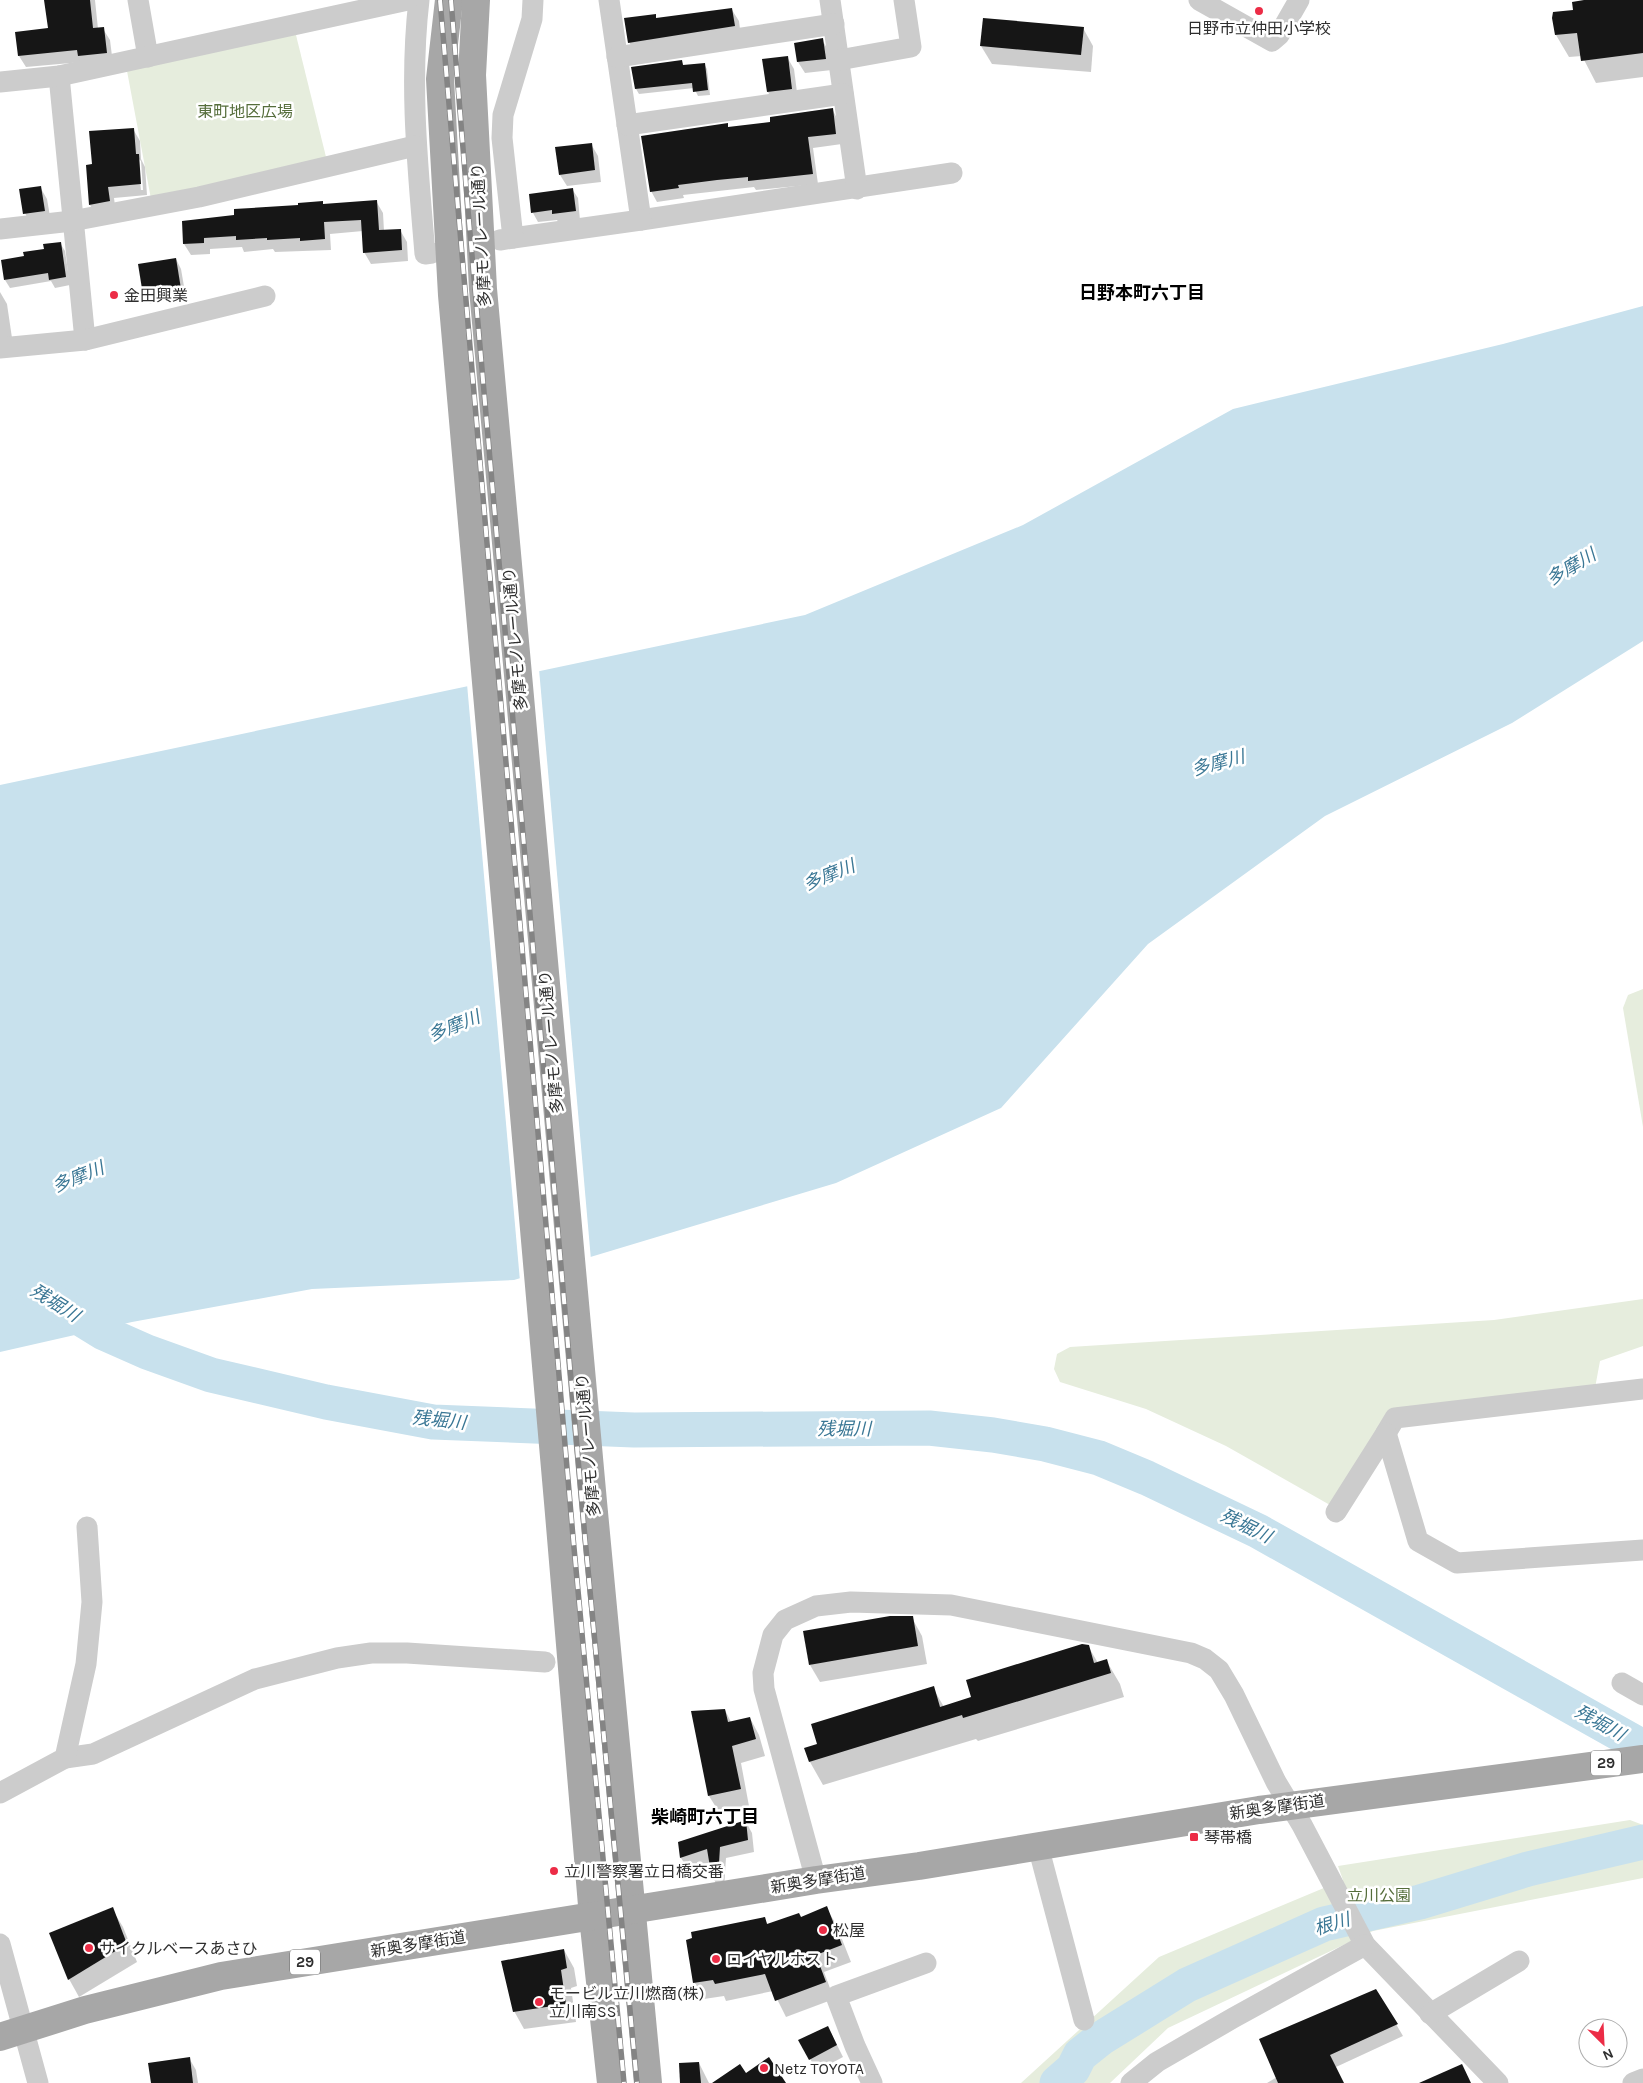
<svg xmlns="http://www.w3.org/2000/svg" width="1643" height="2083" viewBox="0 0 1643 2083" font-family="Karla,'Noto Sans JP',sans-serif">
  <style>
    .green { fill: #e6eddd }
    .water { fill: #c8e1ed }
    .pier { fill: #fff }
    .shadow { fill: #0003; fill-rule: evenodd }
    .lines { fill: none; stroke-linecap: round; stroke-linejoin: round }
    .river { stroke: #c8e1ed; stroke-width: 35 }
    .building { fill: #161616 }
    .minor { stroke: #ccc; stroke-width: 21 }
    .major { stroke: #a7a7a7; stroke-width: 28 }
    .rail-casing { stroke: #848484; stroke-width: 5.5 }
    .rail { stroke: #fff; stroke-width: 4; stroke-dasharray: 11; stroke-linecap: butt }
    .poi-dot { fill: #ec2c46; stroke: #fff; stroke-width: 2 }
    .labels { text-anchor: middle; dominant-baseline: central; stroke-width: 5; stroke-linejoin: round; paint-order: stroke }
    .shield { fill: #fff; stroke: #6d6d6d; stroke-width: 1 }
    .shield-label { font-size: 15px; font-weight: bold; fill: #2f2f2f }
    .poi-label { font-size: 16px; fill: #2f2f2f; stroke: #fff; text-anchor: start }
    .park-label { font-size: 16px; fill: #556d3b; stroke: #fff }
    .street-label { font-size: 16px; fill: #2f2f2f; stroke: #fff }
    .neighbourhood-label { font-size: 18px; font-weight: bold; fill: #000; stroke: #fff }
    .water-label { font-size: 18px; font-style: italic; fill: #3a7795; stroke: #fff }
  </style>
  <rect width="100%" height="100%" fill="#fff"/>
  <g class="green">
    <polygon points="295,31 327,161 151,199 127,71"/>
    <polygon points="1643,989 1643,1127 1623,1008 1628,995"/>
    <polygon points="1643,1299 1643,1346 1600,1361 1595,1388 1392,1413 1330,1505 1226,1446 1146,1409 1060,1382 1054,1369 1057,1354 1070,1347 1494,1320"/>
    <polygon points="1630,1820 1643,1825 1643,1878 1373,1931 1168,2028 1110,2083 1021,2083 1159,1957 1343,1880 1338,1866"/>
  </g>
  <polygon class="water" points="1643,306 1643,641 1512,723 1325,816 1148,944 1001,1108 836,1183 514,1280 312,1289 132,1322 0,1352 0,785 805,615 1023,525 1233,409 1503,344"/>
  <polygon class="pier" points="539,669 591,1260 520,1281 467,684"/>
  <g class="shadow">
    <polygon points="46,0 95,0 98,29 103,29 110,40 113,64 82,62 26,67 19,56 49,30"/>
    <polygon points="1591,0 1643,0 1643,77 1596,83 1582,56 1569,57 1556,35 1575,12"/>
    <polygon points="732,10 739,21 741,38 636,54 629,42 655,16 657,19"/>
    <polygon points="1083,28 1093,46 1091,72 992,64 981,46"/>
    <polygon points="822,40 829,51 832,70 805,73 798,62"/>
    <polygon points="787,57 794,69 798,100 774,104 768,92 764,60"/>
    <polygon points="681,61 684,66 704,64 707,69 710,95 698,96 694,88 639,94 636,89 633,68"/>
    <polygon points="832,109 838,120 842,144 813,148 818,184 756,190 754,187 683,195 684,198 657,202 651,191 727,125 729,128 772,123"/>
    <path d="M133,129L140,141L141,159L145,167L147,195L114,198L116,213L97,216L90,205ZM138,158L141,161L143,190H141Z"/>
    <polygon points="591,144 598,156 601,182 567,186 560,175"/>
    <polygon points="40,187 47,199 51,222 31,225 25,213"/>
    <polygon points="572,189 578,198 580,220 559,223 557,220 538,222 533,213"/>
    <polygon points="376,201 383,213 384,231 400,230 407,242 408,261 371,264 364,252 363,231 330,234 331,250 275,252 273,249 244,252 242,247 210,249 210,254 191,255 184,244 183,222 323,205"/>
    <polygon points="60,243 65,251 70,285 55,288 51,281 10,288 5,280 45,250"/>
    <polygon points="176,259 181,269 186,298 150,304 144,295"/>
    <polygon points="0,292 7,304 12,338 0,340"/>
    <polygon points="912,1618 922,1636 927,1664 820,1682 810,1665"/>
    <polygon points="1088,1646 1098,1663 1106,1660 1120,1684 1124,1697 978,1741 976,1739 823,1785 810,1762 819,1745 933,1688 944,1707 973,1698"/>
    <polygon points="725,1710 731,1722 750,1718 759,1735 765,1756 741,1763 749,1806 719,1812 709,1796"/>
    <polygon points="746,1822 752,1833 754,1852 726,1858 724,1890 720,1890 713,1878 711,1862 688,1869 681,1858 679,1842"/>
    <polygon points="826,1908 836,1924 851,1962 824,1972 834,1999 786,2017 773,1991 726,2001 724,1996 704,1999 694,1982 764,1918 768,1925 801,1918"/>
    <polygon points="112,1909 123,1927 137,1962 79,1997 69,1979"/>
    <polygon points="564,1950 574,1968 577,1986 571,1988 576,2022 524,2029 514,2011"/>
    <polygon points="1376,1990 1403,2036 1336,2067 1343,2083 1267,2083 1277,2077"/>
    <polygon points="828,2027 843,2057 817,2071 800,2041"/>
    <polygon points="189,2058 196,2070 198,2083 153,2083"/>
    <polygon points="699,2063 709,2083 681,2083"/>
  </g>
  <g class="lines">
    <g class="river">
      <polyline points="0,1269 104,1333 147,1352 211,1375 326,1402 433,1422 634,1430 929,1428 993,1435 1045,1444 1099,1458 1147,1478 1258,1531 1643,1747"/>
      <polyline points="1057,2083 1073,2069 1080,2055 1100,2039 1187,1985 1324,1924 1420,1902 1528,1869 1643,1842"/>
    </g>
  </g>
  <g class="building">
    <polygon points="44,0 90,0 93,28 104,27 107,53 78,56 77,50 18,56 15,32 48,28"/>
    <polygon points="1584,0 1643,0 1643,53 1581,61 1577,33 1555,35 1552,18 1553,12 1573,10 1572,2"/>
    <polygon points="732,8 735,26 628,43 624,18 656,14 656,18"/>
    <polygon points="983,18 1084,27 1081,55 980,46"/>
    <polygon points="823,38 826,59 797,62 794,43"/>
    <polygon points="788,56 792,89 767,92 762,59"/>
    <polygon points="682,60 683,65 705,63 708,90 693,92 692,83 635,89 631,67"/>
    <polygon points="833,108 836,134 808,137 813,174 748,181 748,177 717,180 678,185 679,188 650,192 641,136 728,123 728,127 770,122 770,117"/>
    <polygon points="134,128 136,154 139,154 141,184 108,187 110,201 89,205 86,165 92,164 89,131"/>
    <polygon points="592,143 595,170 559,175 555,147"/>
    <polygon points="41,186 45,211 23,214 19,189"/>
    <polygon points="573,188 576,211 552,214 552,210 531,213 529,194"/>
    <polygon points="377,200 379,230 401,229 402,250 363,253 361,220 324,222 325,239 300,241 300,238 267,240 267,238 236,240 236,236 204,238 204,243 183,244 182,221 234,215 234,209 298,205 298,203 323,201 323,204"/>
    <polygon points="61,242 66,277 49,280 48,273 4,280 1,260 24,256 23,252 44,249 43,244"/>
    <polygon points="176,258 181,289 143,295 138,264"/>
    <polygon points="890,1616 913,1616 918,1646 809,1665 803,1631"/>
    <polygon points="1082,1644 1089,1645 1094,1663 1107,1659 1111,1673 963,1718 962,1715 809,1762 804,1748 817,1744 811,1724 934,1686 940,1707 971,1697 966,1680"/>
    <polygon points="725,1709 728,1722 750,1717 756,1739 732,1746 741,1789 708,1796 691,1711"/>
    <polygon points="746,1820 748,1840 720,1847 718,1879 712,1879 707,1849 680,1858 678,1842"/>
    <polygon points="827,1906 842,1945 816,1955 826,1982 775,2001 765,1974 715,1984 713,1980 693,1983 686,1940 692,1938 691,1932 765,1917 767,1924 799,1913 801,1917"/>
    <polygon points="113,1907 127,1944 68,1980 49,1933"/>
    <polygon points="564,1949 567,1968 561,1970 566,2004 513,2012 501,1961"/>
    <polygon points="1376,1989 1398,2024 1330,2055 1344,2083 1278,2083 1259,2039"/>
    <polygon points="828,2026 837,2045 809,2060 798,2040"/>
    <polygon points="190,2057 193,2083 151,2083 148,2063"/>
    <polygon points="769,2057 786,2083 712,2083 740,2064 746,2073"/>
    <polygon points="699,2062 701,2083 680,2083 679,2063"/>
    <polygon points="1462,2064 1471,2083 1419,2083"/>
  </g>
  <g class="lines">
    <g class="minor">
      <polyline points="138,0 148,57"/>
      <path d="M419,0C409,85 418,169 425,254L432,253"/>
      <polyline points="609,0 641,220 952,173"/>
      <polyline points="830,0 857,189"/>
      <polyline points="1199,0 1272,41 1279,35 1299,0"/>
      <polyline points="617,57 834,24"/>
      <polyline points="839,60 911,47 904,0"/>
      <polyline points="59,76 85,340"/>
      <polyline points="0,82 59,76 408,0"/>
      <polyline points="627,125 843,94"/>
      <polyline points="0,229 72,221 199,197 415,146"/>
      <polyline points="513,238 641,220"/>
      <polyline points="500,240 513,238 502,138 503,115 532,19 533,0"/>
      <polyline points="0,348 85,340 265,296"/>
      <polyline points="1386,1433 1395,1418 1643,1389"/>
      <polyline points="1336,1512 1386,1433 1418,1541 1457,1563 1643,1550"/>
      <polyline points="1622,1683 1643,1695"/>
      <polyline points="65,1758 93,1754 255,1679 337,1658 371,1653 407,1653 545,1662"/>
      <polyline points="0,1793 65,1758 86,1664 92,1602 87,1527"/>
      <polyline points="1038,1846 1084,2020"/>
      <polyline points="816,1880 764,1689 763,1673 773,1635 785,1620 816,1606 851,1602 951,1605 1191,1653 1205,1659 1219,1670 1234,1695 1276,1782 1302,1825 1365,1945 1498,2083"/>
      <polyline points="0,1944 38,2083"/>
      <polyline points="1430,2014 1519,1961"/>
      <polyline points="872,2083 855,2046 836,1996 926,1963"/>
      <polyline points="1131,2083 1157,2062 1233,2018 1365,1945"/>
      <polyline points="1633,2083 1643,2079"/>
    </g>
    <g class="major">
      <polyline points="449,0 440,79 452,295 558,1502 593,1917 611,2083"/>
      <polyline points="476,0 472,75 483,289 593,1502 648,2083"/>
      <polyline points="0,2037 85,2010 221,1976 816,1880 919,1866 1259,1810 1643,1759"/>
    </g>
    <g class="rail-casing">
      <g id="rail">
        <polyline points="440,0 573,1537 624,2083"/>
        <polyline points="451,0 468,210 585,1538 637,2083"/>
      </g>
    </g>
    <use href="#rail" class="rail"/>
  </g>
  <g class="poi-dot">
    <circle cx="1259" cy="11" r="5"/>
    <circle cx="114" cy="295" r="5"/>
    <rect x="1189" y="1832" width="10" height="10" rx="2.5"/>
    <circle cx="554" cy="1871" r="5"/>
    <circle cx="823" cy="1930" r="5"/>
    <circle cx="89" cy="1948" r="5"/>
    <circle cx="716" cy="1959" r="5"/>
    <circle cx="539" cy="2002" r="5"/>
    <circle cx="764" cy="2068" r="5"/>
  </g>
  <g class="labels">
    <g class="shield">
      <rect x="1591" y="1750.5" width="30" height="25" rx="4"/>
      <rect x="290" y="1949.5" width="30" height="25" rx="4"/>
    </g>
    <g class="shield-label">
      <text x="1606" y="1763">29</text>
      <text x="305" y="1962">29</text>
    </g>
    <g class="poi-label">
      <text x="1259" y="28" text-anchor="middle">日野市立仲田小学校</text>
      <text x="124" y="295">金田興業</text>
      <text x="1204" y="1837">琴帯橋</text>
      <text x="564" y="1871">立川警察署立日橋交番</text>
      <text x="833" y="1930">松屋</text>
      <text x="99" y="1948">サイクルベースあさひ</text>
      <text x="726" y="1959">ロイヤルホスト</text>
      <text x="549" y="1993">モービル立川燃商(株)<tspan x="549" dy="18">立川南SS</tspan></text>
      <text x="774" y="2068">Netz TOYOTA</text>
    </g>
    <g class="park-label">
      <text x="245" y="111">東町地区広場</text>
      <text x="1379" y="1895">立川公園</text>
    </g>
    <g class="street-label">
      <text transform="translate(481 235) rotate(-93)">多摩モノレール通り</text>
      <text transform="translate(515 639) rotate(-95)">多摩モノレール通り</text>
      <text transform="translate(551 1042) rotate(-95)">多摩モノレール通り</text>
      <text transform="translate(588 1445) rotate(-95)">多摩モノレール通り</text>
      <text transform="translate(1277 1807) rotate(-8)">新奥多摩街道</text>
      <text transform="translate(818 1880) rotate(-9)">新奥多摩街道</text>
      <text transform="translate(418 1944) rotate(-9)">新奥多摩街道</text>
    </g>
    <g class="neighbourhood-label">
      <text x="1142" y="293">日野本町六丁目</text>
      <text x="705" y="1817">柴崎町六丁目</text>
    </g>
    <g class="water-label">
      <text transform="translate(1571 567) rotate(-31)">多摩川</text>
      <text transform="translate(1218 763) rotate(-15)">多摩川</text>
      <text transform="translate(829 875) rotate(-22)">多摩川</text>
      <text transform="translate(454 1026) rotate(-22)">多摩川</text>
      <text transform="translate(78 1177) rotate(-22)">多摩川</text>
      <text transform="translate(55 1303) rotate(32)">残堀川</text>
      <text transform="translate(439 1420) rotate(6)">残堀川</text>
      <text x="844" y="1429">残堀川</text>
      <text transform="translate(1246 1526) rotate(26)">残堀川</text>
      <text transform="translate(1600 1723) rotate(29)">残堀川</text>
      <text transform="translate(1332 1924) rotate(-17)">根川</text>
    </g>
  </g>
  <g transform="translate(1603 2043) rotate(156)"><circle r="24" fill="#ffffff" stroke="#acacac"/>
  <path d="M0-4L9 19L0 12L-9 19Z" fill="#ec2c46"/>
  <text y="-8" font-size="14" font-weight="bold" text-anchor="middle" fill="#2f2f2f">N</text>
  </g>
</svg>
